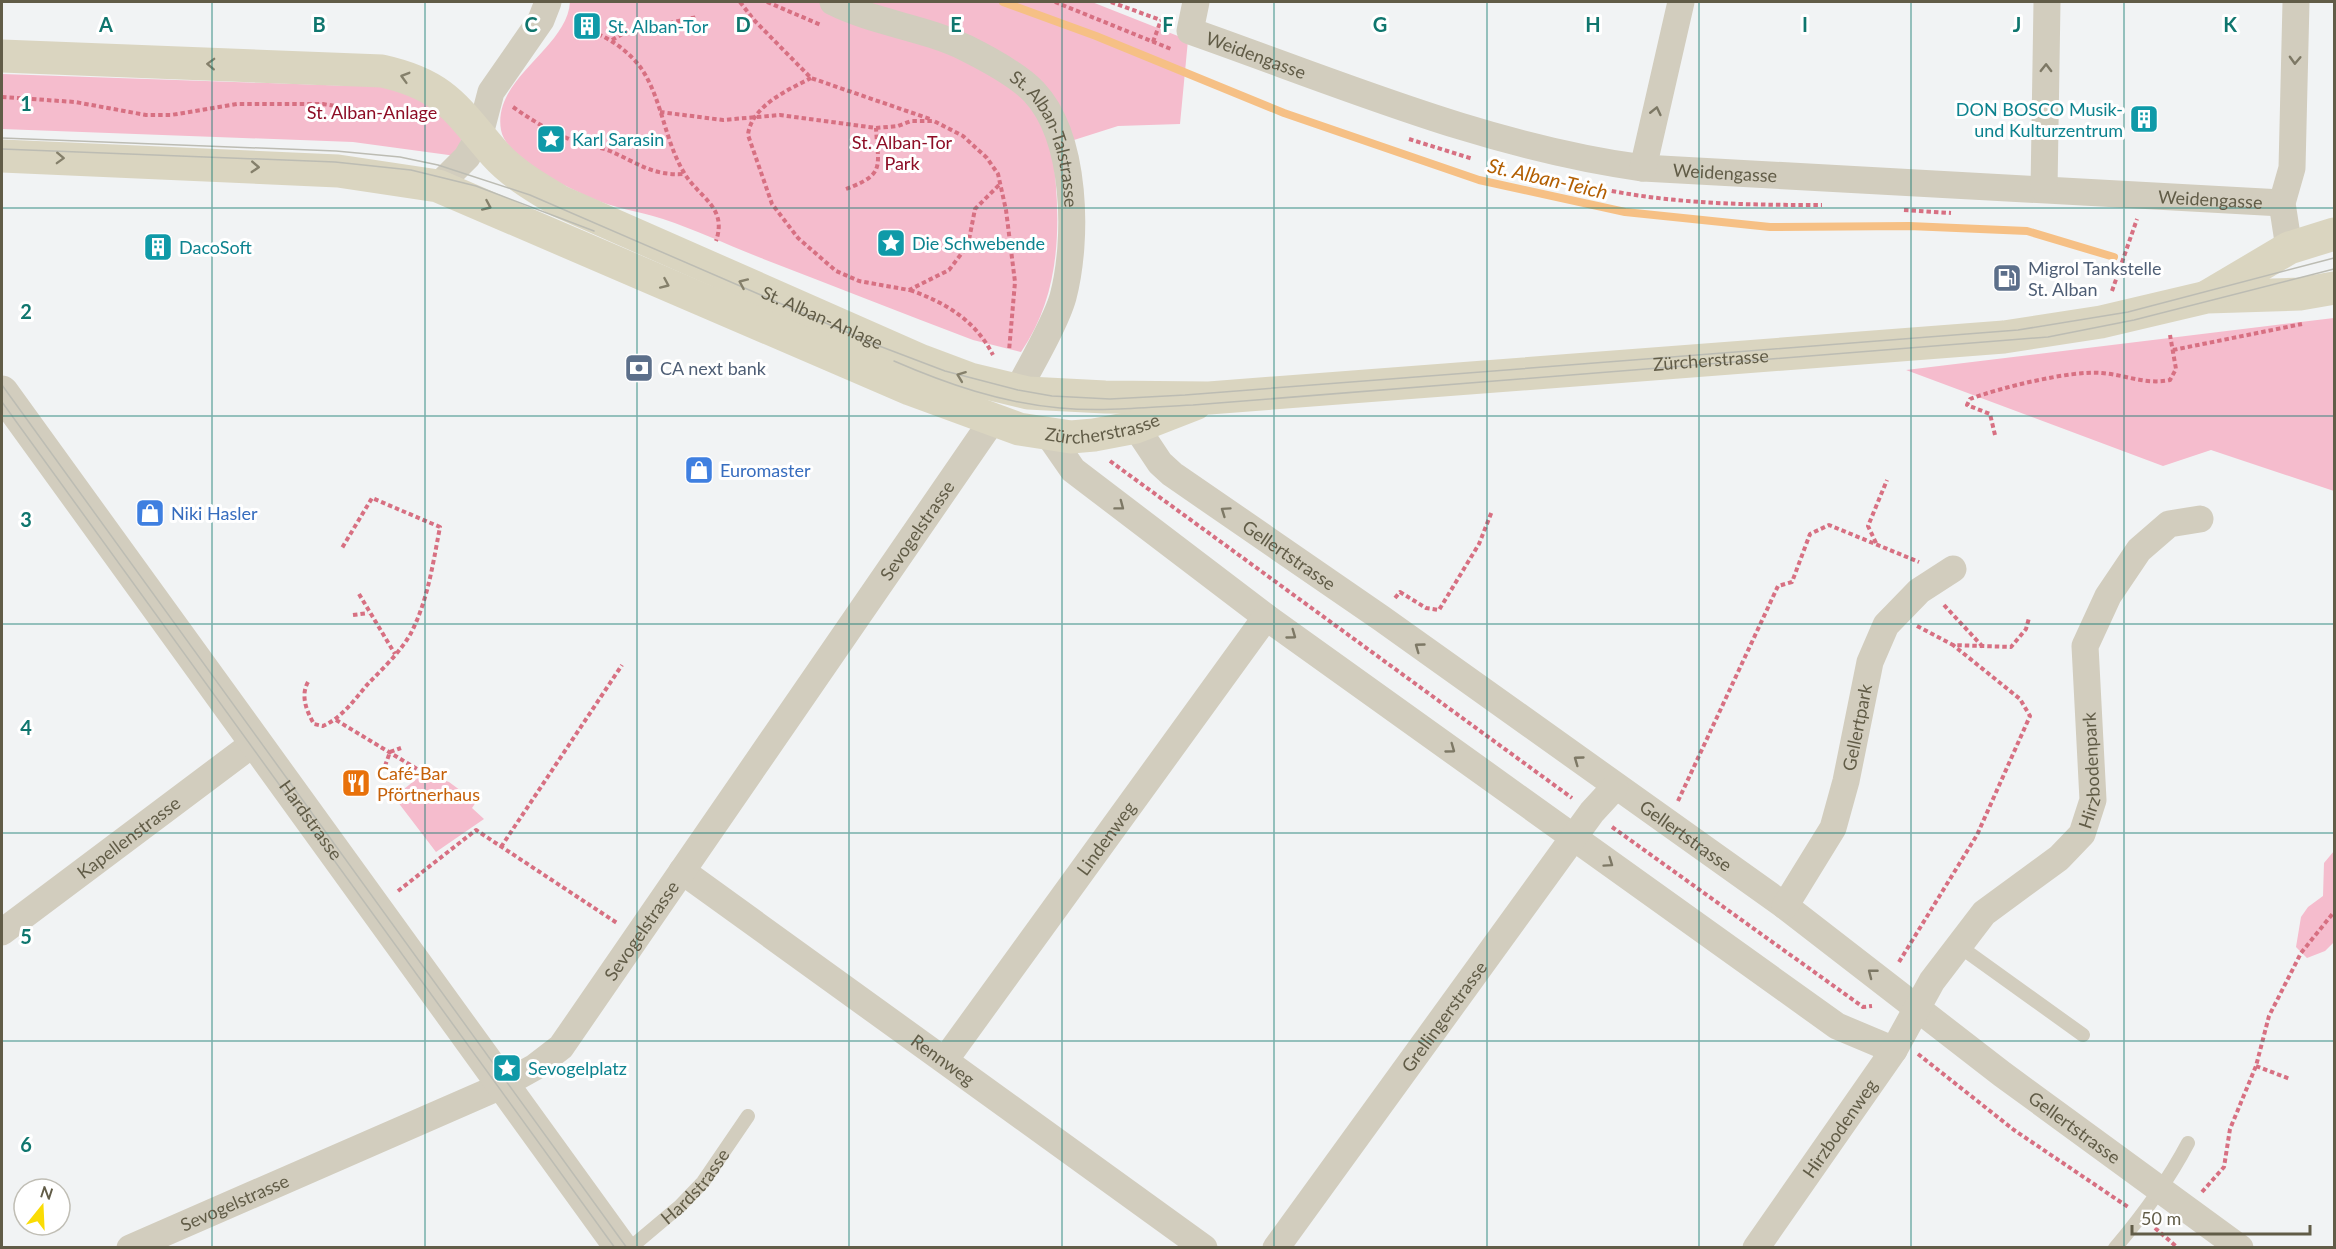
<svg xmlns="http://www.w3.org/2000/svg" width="2336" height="1249" viewBox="0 0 2336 1249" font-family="Lato,sans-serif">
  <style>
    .green { fill: #f5bccd }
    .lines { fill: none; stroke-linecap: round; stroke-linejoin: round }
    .stream { stroke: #f6c085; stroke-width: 8 }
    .path { stroke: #d77082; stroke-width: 4; stroke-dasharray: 4.5 3; stroke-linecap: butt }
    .service { stroke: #d2cdbe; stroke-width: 14 }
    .minor { stroke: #d2cdbe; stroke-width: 27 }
    .tertiary { stroke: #d2cdbe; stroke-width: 33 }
    .secondary { stroke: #dad5c0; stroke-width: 33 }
    .tram { stroke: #bcbcb3; stroke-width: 1.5 }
    .oneway { stroke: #7d7865 }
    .oneway2 { stroke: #85806b }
    .grid { fill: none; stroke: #0f766e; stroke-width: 1.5; stroke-opacity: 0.55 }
    .labels { text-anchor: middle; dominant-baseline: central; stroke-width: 6; stroke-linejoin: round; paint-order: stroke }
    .culture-label { font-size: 18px; fill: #0d838f; stroke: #fff; text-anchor: start }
    .street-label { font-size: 18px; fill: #615c47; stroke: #fff }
    .park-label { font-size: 18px; fill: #8d0d25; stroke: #fff }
    .service-label { font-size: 18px; fill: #4e5e75; stroke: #fff; text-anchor: start }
    .shop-label { font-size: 18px; fill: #366cbe; stroke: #fff; text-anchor: start }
    .food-label { font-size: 18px; fill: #c56008; stroke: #fff; text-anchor: start }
    .water-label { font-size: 20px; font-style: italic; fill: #b25e01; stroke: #fff }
    .grid-label { font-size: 20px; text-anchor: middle; font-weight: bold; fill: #0f766e; stroke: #fff; stroke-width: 6; stroke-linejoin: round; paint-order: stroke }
  </style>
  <rect width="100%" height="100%" fill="#f1f3f4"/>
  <g class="green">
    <path d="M570,2H1092L1188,40L1180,124L1118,126L1052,147C1061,218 1063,291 1021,352L973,340C902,313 831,285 761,258C728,245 696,230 663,219C639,211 612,208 589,197C565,186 506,158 501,130C492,78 567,49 570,2Z"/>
    <polygon points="2,74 353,86 359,79 411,90 463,134 456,156 353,142 2,129"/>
    <polygon points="2334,318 2334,491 2211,450 2163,466 1906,370"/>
    <polygon points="424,773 449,782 476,802 472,808 484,819 436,852 394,797"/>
    <polygon points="2334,851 2334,942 2325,951 2307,958 2296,947 2301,917 2308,907 2323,896 2324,863"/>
  </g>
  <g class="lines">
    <polyline class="stream" points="1003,2 1096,36 1284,113 1479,180 1625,212 1770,227 1909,226 2027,231 2114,257"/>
    <g class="path">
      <polyline points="740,2 754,20 811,78 930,119"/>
      <polyline points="767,2 821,25"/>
      <polyline points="1055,2 1171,49"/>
      <polyline points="1111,2 1166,22"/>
      <path d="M598,34C614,41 631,54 641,68C662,99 664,138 683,171C698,198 728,206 716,241"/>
      <polyline points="612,40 624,33 697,17"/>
      <polyline points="1153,42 1161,20"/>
      <path d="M811,78C788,90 751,106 748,135L772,204L798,238L836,271L859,281L881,285L909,290L949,270L968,245L975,209L1000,184"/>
      <polyline points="2,97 75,102 146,115 171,115 237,104 323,104 426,121"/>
      <path d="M513,107C534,122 555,134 579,143C589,146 600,147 610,151C638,163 652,176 684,174"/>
      <polyline points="660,112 723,120 780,115 876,128 898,126 911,121 934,121 963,136 987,158 998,174 1006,210 1015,282 1009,351"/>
      <polyline points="1409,139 1473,159"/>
      <path d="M1597,188C1671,204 1746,205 1822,205"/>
      <path d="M846,189C886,174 878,167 876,128"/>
      <polyline points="1904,210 1951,213"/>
      <path d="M910,290C946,303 975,320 993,355"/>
      <polyline points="2112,291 2137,219"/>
      <polyline points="2173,350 2302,324"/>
      <path d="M1995,435L1990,414L1967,405L1970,399C1999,388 2071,370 2102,373C2126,375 2146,385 2170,380L2176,369L2170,335"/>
      <polyline points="1110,461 1572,798"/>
      <polyline points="1876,543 1868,526 1887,480"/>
      <polyline points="359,594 395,654"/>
      <polyline points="1395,598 1400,592 1426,608 1439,610 1479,544 1492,511"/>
      <polyline points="1944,605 1983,647"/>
      <polyline points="353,615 368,613"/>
      <polyline points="1917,626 1953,645 2011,647 2026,629 2029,618"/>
      <path d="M308,682C300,696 307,712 314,724L323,726C341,718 353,702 366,686C381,670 400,653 411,633C428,600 433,563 440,527L372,498L342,548"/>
      <polyline points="336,720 417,769"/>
      <polyline points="385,766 390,752 401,748"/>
      <polyline points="1678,801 1778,586 1792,582 1810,534 1829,525 1919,562"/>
      <polyline points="1612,827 1863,1007 1872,1006"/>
      <polyline points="501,847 622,665"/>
      <polyline points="398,891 476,830 617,923"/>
      <polyline points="1899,962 1977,835 2030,716 2020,699 1953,645"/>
      <polyline points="1918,1054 2014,1130 2128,1207"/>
      <polyline points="2256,1066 2290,1079"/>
      <polyline points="2202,1192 2224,1167 2230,1129 2256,1066 2269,1016 2301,953 2334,912"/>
      <polyline points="2155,1228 2178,1248"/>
    </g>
    <g class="service">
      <polyline points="1959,946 2083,1035"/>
      <path id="s1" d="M630,1248L680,1206L703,1182L748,1116"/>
      <path d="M2115,1248C2143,1215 2168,1181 2188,1143"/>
    </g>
    <g class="minor">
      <path id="s2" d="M833,2C875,23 923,27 966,48C986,58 1019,76 1034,92C1077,138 1078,240 1063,297C1056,322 1030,367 1017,391"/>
      <path id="s3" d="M1196,2L1190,31C1338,83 1487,147 1643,168L2282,203"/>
      <polyline points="1643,168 1681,2"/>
      <polyline points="438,186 467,157 480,134 491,92 541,20 548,2"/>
      <polyline points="2044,189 2047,2"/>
      <polyline points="2289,248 2282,203 2292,168 2296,2"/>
      <path id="s4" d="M1136,427L1160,463L1172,474L1381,618L1785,906L2002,1074L2240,1248"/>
      <polyline points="1048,434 1073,470 1266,617 1837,1026 1894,1050"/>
      <path id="s5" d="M682,871L1204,1248"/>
      <path id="s6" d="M1785,906L1833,828L1846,781L1870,662L1886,625L1919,591L1953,569"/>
      <path id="s7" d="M2,932L254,743"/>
      <path id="s8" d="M945,1060L1266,617"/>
      <path id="s9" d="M130,1248L499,1087L535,1067L561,1047L992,421"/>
      <path id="s10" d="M1276,1248L1592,812L1615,787"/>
      <path id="s11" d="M1756,1248L1894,1050L1932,981L1984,913L2059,858L2082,834L2093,800L2085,646L2108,596L2139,550L2169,524L2200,519"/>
    </g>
    <path class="tertiary" id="s12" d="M2,392L621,1248"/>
    <g class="secondary">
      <path id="s13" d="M2,56L382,71C445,85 456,109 495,154C513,174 536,187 559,201L922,361L970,379L1028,393L1105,397L1209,398L2004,337L2101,322L2207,297L2300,294L2334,288"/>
      <path id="s14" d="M2,156L338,171L438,186L910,389L1019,429L1071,437L1094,435L1136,427L1195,404"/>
      <polyline points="2208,296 2289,248 2334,234"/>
    </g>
    <g class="tram">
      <polyline points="2,138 336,151 400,157 438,165 530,195 874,344 945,371 1018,390 1052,396 1110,399 1185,395 2018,330 2128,312 2334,258"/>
      <polyline points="2,149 335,162 411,170 476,186 594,231"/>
      <path d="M894,361C947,384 1002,403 1060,408C1105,412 1149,407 1193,405L2048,337L2134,320L2334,269"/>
      <polyline points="2,385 627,1248"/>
      <polyline points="2,402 615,1248"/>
    </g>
  </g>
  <defs><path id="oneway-chevron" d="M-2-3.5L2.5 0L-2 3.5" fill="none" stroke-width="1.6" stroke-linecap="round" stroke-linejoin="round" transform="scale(1.5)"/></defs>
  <g class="oneway">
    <use href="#oneway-chevron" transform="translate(2295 60) rotate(92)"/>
    <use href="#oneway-chevron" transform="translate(2046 68) rotate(-89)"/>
    <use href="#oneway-chevron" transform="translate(1656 111) rotate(-77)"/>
    <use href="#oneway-chevron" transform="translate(1120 506) rotate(37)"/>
    <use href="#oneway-chevron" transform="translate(1225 511) rotate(-145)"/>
    <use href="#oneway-chevron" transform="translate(1292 635) rotate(36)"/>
    <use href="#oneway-chevron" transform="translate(1419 647) rotate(-144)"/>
    <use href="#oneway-chevron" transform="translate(1451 749) rotate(36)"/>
    <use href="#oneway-chevron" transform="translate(1578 760) rotate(-144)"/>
    <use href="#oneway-chevron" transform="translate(1609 863) rotate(35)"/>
    <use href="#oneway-chevron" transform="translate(1872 973) rotate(-142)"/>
  </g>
  <g class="oneway2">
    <use href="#oneway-chevron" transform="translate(211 64) rotate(-178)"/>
    <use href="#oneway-chevron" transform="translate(405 77) rotate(-164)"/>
    <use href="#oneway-chevron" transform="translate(60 158) rotate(2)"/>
    <use href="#oneway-chevron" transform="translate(255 167) rotate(3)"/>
    <use href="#oneway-chevron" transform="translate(487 206) rotate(24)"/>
    <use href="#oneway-chevron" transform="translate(743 283) rotate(-156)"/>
    <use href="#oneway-chevron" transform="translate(665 284) rotate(24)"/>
    <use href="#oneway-chevron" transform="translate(961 376) rotate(-159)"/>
  </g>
  <path class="grid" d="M212,2V1248M425,2V1248M637,2V1248M849,2V1248M1062,2V1248M1274,2V1248M1487,2V1248M1699,2V1248M1911,2V1248M2124,2V1248M2,208H2334M2,416H2334M2,624H2334M2,833H2334M2,1041H2334"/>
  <defs>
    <g id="building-square" transform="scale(1.5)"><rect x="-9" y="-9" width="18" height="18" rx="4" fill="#0f9aa8" stroke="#fff"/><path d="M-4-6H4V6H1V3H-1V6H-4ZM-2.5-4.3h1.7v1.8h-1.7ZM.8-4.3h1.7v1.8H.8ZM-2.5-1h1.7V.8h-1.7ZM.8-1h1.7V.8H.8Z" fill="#fff"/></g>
    <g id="sight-square" transform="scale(1.5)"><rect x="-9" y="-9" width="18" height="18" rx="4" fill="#0f9aa8" stroke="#fff"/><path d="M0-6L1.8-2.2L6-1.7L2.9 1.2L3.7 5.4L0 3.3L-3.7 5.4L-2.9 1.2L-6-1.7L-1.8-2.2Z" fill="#fff"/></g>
    <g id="fuel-square" transform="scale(1.5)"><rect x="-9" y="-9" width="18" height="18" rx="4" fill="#5c6f8a" stroke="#fff"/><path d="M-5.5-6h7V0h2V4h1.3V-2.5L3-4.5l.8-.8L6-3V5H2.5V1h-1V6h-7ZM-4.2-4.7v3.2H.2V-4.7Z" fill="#fff"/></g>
    <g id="bank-square" transform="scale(1.5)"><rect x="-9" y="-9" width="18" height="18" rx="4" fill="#5c6f8a" stroke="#fff"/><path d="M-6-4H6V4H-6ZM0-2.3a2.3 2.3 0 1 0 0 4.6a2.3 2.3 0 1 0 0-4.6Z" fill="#fff"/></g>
    <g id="shop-square" transform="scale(1.5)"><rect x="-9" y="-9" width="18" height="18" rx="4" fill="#3f7fe0" stroke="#fff"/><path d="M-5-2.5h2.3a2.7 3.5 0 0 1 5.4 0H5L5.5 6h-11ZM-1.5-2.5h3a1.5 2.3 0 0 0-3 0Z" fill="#fff"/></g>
    <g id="restaurant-square" transform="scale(1.5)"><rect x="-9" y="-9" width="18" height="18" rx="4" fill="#e8710a" stroke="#fff"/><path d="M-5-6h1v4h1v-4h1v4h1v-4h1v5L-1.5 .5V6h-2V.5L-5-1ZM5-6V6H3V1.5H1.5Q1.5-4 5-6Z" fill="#fff"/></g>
  </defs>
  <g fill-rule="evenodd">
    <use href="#building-square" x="587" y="26"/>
    <use href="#building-square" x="2144" y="119"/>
    <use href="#sight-square" x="551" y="139"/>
    <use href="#sight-square" x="891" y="243"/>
    <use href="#building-square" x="158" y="247"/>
    <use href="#fuel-square" x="2007" y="278"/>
    <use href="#bank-square" x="639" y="368"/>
    <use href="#shop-square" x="699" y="470"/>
    <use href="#shop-square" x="150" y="513"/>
    <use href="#restaurant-square" x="356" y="783"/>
    <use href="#sight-square" x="507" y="1068"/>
  </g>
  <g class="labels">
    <g class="culture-label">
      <text x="608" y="26">St. Alban-Tor</text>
      <text x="2123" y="109" text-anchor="end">DON BOSCO Musik-<tspan x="2123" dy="21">und Kulturzentrum</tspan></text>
      <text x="572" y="139">Karl Sarasin</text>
      <text x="912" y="243">Die Schwebende</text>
      <text x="179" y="247">DacoSoft</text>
      <text x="528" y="1068">Sevogelplatz</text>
    </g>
    <g class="street-label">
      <text stroke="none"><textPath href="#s3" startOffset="100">Weidengasse</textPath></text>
      <text stroke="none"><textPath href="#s2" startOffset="270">St. Alban-Talstrasse</textPath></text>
      <text stroke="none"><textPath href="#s3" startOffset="586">Weidengasse</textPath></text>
      <text stroke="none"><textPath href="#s3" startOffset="1072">Weidengasse</textPath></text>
      <text stroke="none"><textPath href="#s13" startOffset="892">St. Alban-Anlage</textPath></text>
      <text stroke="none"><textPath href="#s13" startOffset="1796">Zürcherstrasse</textPath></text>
      <text stroke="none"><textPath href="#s14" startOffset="1152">Zürcherstrasse</textPath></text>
      <text stroke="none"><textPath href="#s9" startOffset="1104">Sevogelstrasse</textPath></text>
      <text stroke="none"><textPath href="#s4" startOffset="202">Gellertstrasse</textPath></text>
      <text stroke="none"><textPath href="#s6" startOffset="195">Gellertpark</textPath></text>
      <text stroke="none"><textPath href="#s11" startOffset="597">Hirzbodenpark</textPath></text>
      <text stroke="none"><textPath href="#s12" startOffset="528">Hardstrasse</textPath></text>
      <text stroke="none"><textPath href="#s4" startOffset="688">Gellertstrasse</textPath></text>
      <text stroke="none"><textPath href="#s7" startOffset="158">Kapellenstrasse</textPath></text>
      <text stroke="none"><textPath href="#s8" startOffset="274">Lindenweg</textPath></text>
      <text stroke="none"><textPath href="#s9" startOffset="618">Sevogelstrasse</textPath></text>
      <text stroke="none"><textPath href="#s10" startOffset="286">Grellingerstrasse</textPath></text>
      <text stroke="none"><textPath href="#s5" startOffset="322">Rennweg</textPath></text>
      <text stroke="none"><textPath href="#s11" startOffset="146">Hirzbodenweg</textPath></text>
      <text stroke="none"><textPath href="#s4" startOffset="1174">Gellertstrasse</textPath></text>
      <text stroke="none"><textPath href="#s1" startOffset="90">Hardstrasse</textPath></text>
      <text stroke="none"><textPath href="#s9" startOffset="114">Sevogelstrasse</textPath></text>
    </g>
    <g class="park-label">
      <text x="372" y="112">St. Alban-Anlage</text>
      <text x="902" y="142">St. Alban-Tor<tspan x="902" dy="21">Park</tspan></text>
    </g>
    <g class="service-label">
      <text x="2028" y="268">Migrol Tankstelle<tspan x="2028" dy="21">St. Alban</tspan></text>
      <text x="660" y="368">CA next bank</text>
    </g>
    <g class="shop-label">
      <text x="720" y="470">Euromaster</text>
      <text x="171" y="513">Niki Hasler</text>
    </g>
    <g class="food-label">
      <text x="377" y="773">Café-Bar<tspan x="377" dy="21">Pförtnerhaus</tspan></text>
    </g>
    <g class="water-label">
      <text transform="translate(1548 178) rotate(13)">St. Alban-Teich</text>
    </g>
  </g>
  <g class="grid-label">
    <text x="106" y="32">A</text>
    <text x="319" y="32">B</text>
    <text x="531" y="32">C</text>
    <text x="743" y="32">D</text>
    <text x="956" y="32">E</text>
    <text x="1168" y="32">F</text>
    <text x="1380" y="32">G</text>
    <text x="1593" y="32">H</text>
    <text x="1805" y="32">I</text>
    <text x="2017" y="32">J</text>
    <text x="2230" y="32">K</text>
    <text x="26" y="111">1</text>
    <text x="26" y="319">2</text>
    <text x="26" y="527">3</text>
    <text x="26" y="735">4</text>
    <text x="26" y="944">5</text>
    <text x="26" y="1152">6</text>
  </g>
  <rect width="2336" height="1249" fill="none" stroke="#615c47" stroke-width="6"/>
  <g transform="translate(42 1207) rotate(18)"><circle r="28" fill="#ffffff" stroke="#c0beb5" stroke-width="1.5"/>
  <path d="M0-4.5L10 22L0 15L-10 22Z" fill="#fadc05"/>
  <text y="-9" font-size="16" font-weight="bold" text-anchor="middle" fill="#615c47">N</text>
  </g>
  <path d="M2132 1225v9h178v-9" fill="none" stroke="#615c47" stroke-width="3"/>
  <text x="2141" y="1225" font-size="18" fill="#615c47" stroke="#ffffff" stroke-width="4.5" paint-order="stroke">50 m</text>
</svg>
